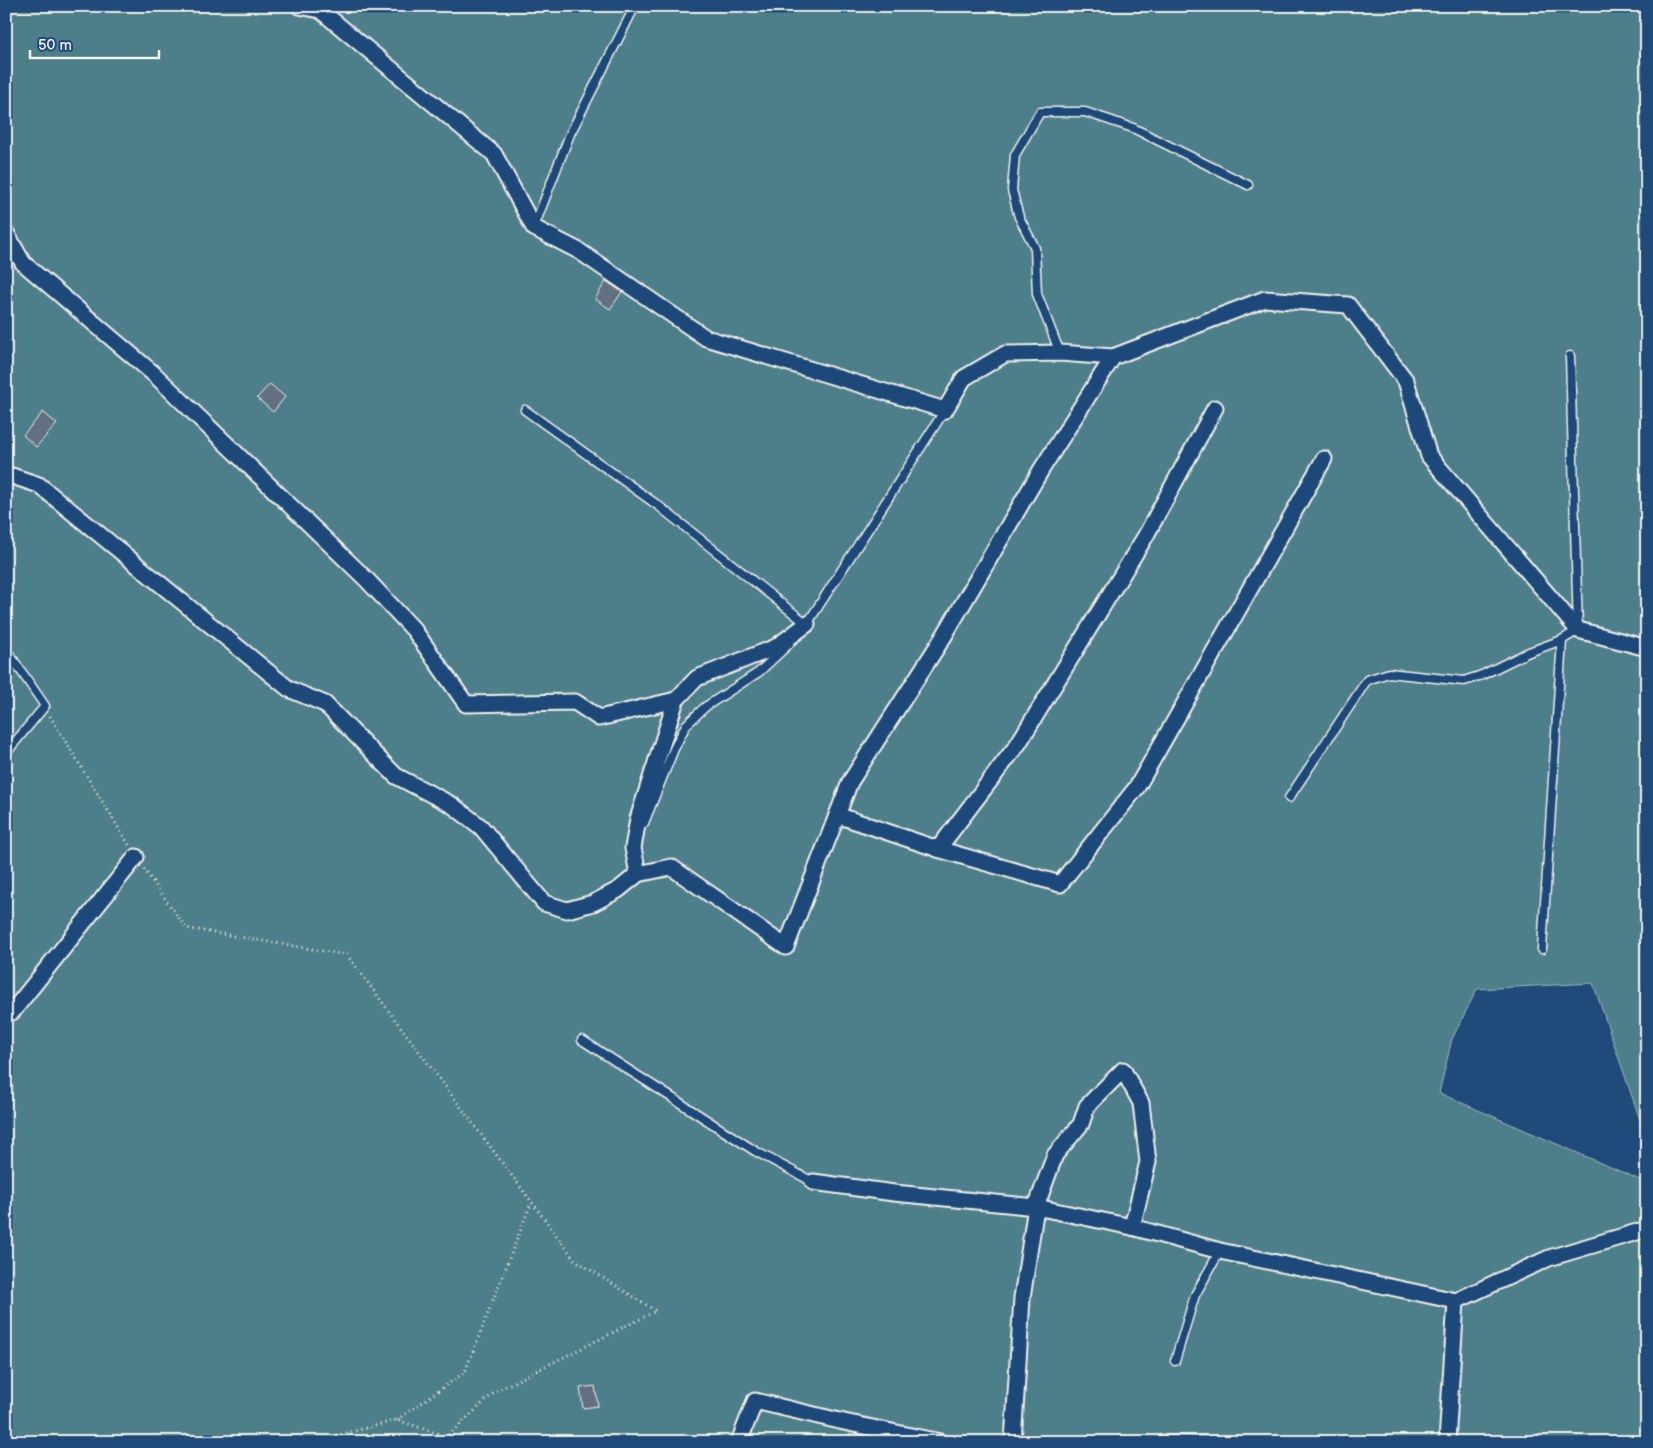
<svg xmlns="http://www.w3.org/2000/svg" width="1653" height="1448" viewBox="0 0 1653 1448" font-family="'Balsamiq Sans',sans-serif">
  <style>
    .green { fill: #4e7f8a; stroke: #a1b8b9 }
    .building { fill: #637082; stroke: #f4f1e8 }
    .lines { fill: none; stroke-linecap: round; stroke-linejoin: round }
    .service-casing { stroke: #f4f1e8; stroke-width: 11 }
    .minor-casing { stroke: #f4f1e8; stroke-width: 19 }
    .path { stroke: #f4f1e8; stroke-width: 3; stroke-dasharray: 1 4; stroke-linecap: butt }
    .service { stroke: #1f4a7a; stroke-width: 8 }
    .minor { stroke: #1f4a7a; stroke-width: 15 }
  </style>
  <rect width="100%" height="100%" fill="#1f4a7a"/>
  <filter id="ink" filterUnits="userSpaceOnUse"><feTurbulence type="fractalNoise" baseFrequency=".02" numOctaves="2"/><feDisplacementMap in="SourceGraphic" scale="10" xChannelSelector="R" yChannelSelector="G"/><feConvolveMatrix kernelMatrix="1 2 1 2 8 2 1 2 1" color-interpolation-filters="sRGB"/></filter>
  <g filter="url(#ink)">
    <polygon class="green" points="6,6 1647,6 1647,1140 1593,983 1477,989 1452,1039 1439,1093 1647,1183 1647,1442 6,1442"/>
    <g class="building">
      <polygon points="606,281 622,292 610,309 595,299"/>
      <polygon points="270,384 285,397 273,412 257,398"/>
      <polygon points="43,412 57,424 36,447 23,435"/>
      <polygon points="595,1386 598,1406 583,1408 580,1388"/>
    </g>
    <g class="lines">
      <g class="service-casing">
        <g id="service">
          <polyline points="534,227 570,134 635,6"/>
          <polyline points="1060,353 1037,294 1035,248 1019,217 1012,190 1015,155 1040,112 1085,112 1133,128 1248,185"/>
          <polyline points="525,410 660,507 807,624 945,410"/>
          <polyline points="6,649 45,706 6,753"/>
          <polyline points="1289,798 1367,680 1389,673 1464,681 1482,675 1529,652 1562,640"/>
          <polyline points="644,823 674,749 686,725 705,707 759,672 789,644"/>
          <polyline points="1542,949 1562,640 1578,630 1570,356"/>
          <polyline points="582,1040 755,1151 813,1182"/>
          <polyline points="1175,1361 1195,1295 1220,1251"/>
          <polyline points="1164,1440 1238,1442"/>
        </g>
      </g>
      <g class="minor-casing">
        <g id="minor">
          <polyline points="299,6 320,10 494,154 534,228 579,251 706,338 945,410 964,378 1005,354 1060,353 1113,357 1265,299 1348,305 1406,381 1429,456 1578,630 1647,648"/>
          <polyline points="6,233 23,263 155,375 367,580 414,630 466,704 575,702 599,718 676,700"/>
          <polyline points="6,474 39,485 289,689 325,704 396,776 452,805 481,827 544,903 567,910 593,903 618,890 638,874 671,867 786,947 850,782 944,636 1041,470 1113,357"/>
          <polyline points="837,815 938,849 1060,884 1137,787 1324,459"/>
          <polyline points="938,849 1018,744 1145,537 1215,408"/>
          <polyline points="638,874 633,848 638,819 676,700 697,678 776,647 807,624"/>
          <polyline points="6,1007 12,1012 136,857"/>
          <polyline points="813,1182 894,1193 1036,1207 1132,1227 1220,1251 1456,1301"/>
          <polyline points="739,1442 755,1401 844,1422 940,1442"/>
          <polyline points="1013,1442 1022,1298 1036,1207 1055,1155 1081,1124 1087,1106 1123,1070 1141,1103 1148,1162 1132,1227"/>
          <polyline points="1447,1442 1456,1301 1549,1258 1647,1229"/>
        </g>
      </g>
      <g class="path">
        <polyline points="50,716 129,845"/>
        <polyline points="144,869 186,928 347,955 575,1260 656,1311 496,1391 441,1442"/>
        <polyline points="397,1420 465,1372 531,1203"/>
        <polyline points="312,1442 397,1420 445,1436"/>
      </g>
      <use href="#service" class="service"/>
      <use href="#minor" class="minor"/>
    </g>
  </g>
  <rect width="1653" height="1448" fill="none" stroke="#1f4a7a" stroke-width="25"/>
  <rect x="12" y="12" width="1628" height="1423" fill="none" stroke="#f4f1e8" stroke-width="2" filter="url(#ink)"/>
  <path d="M30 50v8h129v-8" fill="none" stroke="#f4f1e8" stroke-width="2.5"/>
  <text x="38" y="50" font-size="15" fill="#f4f1e8" stroke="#1f4a7a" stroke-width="4" paint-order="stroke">50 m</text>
</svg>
